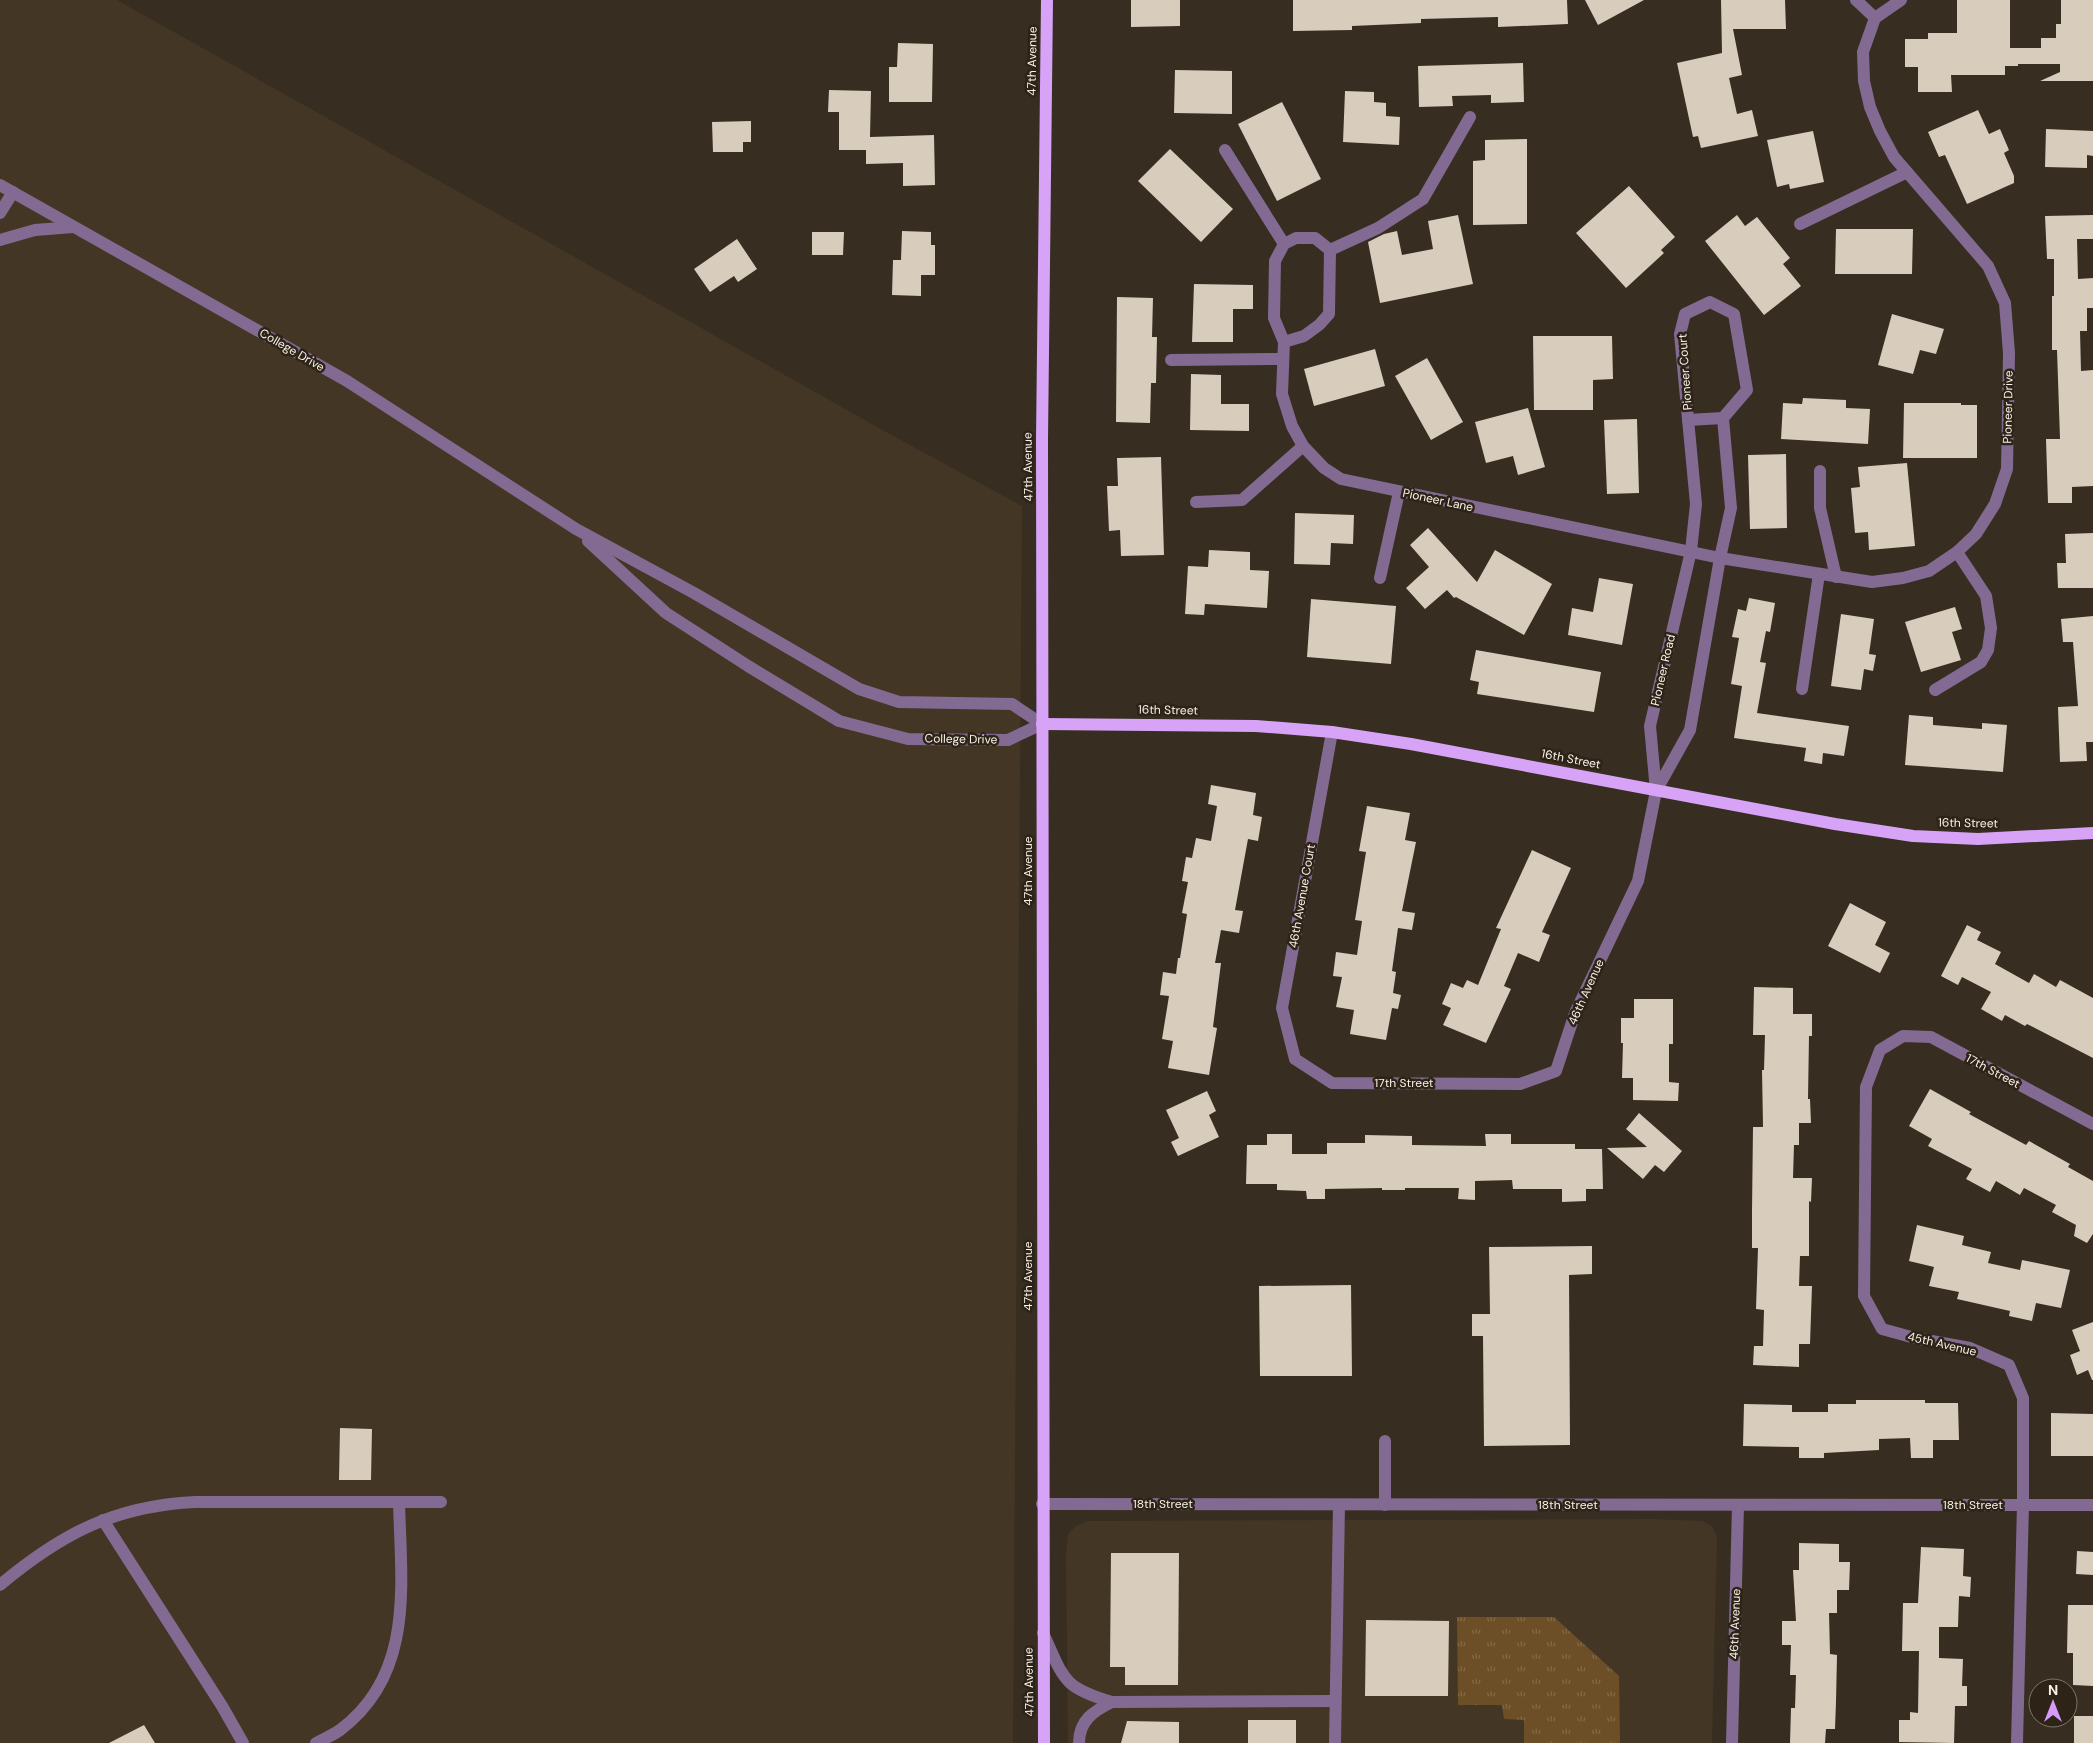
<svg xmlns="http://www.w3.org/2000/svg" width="2093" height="1743" viewBox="0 0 2093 1743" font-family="'DM Sans',sans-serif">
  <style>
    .built { fill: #443624 }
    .grass { fill: url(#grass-tufts) }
    .building { fill: #d8ccbc }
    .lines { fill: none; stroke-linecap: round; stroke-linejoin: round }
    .minor { stroke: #836a92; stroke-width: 12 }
    .major { stroke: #d7a3f6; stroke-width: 12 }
    .labels { text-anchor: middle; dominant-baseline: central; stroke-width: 5; stroke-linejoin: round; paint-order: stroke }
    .street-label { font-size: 12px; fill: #f8f2e9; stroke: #2d2317 }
  </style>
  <defs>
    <pattern id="grass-tufts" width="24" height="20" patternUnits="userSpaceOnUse" patternTransform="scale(1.25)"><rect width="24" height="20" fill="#6d4f27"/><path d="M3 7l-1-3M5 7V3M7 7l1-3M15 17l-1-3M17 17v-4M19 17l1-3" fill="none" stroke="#836946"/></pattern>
  </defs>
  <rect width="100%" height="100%" fill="#372d20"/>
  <g class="built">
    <polygon points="0,0 117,0 897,438 1022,506 1013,1743 0,1743"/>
    <polygon points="1651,1519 1702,1521 1712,1526 1717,1537 1712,1743 1068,1743 1066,1555 1068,1534 1076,1526 1088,1521"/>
  </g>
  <polygon class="grass" points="1457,1617 1554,1617 1619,1676 1620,1743 1524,1743 1524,1720 1504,1719 1502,1705 1458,1705"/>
  <g class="building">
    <polygon points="1131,0 1180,0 1180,26 1131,27"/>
    <polygon points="1293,0 1567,0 1568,24 1498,27 1498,17 1421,19 1421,23 1352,26 1352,30 1293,31"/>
    <polygon points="1585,0 1644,0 1598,25"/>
    <polygon points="1721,0 1785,0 1786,29 1733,29 1742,75 1729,78 1737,114 1752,110 1758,136 1701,148 1698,136 1693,137 1677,63 1722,53"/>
    <polygon points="1957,0 2010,0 2010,48 2041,48 2041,38 2056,38 2056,24 2061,24 2061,0 2093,0 2093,81 2040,81 2060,72 2060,64 2018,64 2018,66 2005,66 2005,75 1951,75 1952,92 1918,92 1918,67 1905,67 1905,39 1928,39 1928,33 1957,33"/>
    <polygon points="898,43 933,44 932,102 889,102 889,67 897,67"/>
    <polygon points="1523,63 1524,102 1491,103 1491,95 1452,96 1453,106 1419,107 1418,66"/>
    <polygon points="1175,70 1232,71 1232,114 1174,113"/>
    <polygon points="829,90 871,91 870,137 934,135 935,185 903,186 903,163 866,164 866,150 839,150 839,112 828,112"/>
    <polygon points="1345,91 1374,92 1374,102 1386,103 1386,116 1400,117 1399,145 1343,142"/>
    <polygon points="1282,102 1321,179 1277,201 1238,124"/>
    <polygon points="1978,110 1989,134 2000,129 2009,150 2004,153 2014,176 2014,183 1967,204 1945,155 1939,157 1928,132"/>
    <polygon points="751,121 751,142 743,142 743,152 713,152 712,122"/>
    <polygon points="2046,129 2093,131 2093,156 2087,155 2087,168 2045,167"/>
    <polygon points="1813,131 1824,182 1790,189 1789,184 1777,187 1767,140"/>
    <polygon points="1527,139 1527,224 1473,225 1473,161 1485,160 1485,140"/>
    <polygon points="1170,149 1233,209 1201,242 1138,181"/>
    <polygon points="1629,186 1675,237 1661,250 1664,253 1626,288 1576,233"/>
    <polygon points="1458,215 1473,284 1380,303 1368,242 1384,234 1397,231 1402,255 1433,249 1428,221"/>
    <polygon points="1737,215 1745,226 1757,217 1790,258 1783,264 1801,286 1764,315 1705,241"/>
    <polygon points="2093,215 2093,239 2077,239 2078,279 2093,278 2093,308 2087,308 2087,331 2080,331 2081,371 2093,370 2093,486 2072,487 2072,503 2048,503 2046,439 2060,439 2057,350 2052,350 2052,296 2054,296 2054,259 2047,259 2045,216"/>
    <polygon points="1836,229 1913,229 1912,274 1835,274"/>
    <polygon points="902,231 931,232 931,245 935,245 935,275 921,275 921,296 892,295 893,260 901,260"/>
    <polygon points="812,232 844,232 843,255 812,255"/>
    <polygon points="737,239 757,269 738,282 734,276 710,292 694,269"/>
    <polygon points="1194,284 1253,285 1253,309 1233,309 1233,342 1192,342"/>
    <polygon points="1117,297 1153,298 1152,337 1157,337 1156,383 1151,383 1150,423 1116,422"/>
    <polygon points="1892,314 1944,329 1936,354 1920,350 1913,374 1878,365"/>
    <polygon points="1533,336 1612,336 1613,379 1593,380 1593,410 1534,410"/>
    <polygon points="1375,349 1385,386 1314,406 1304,369"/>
    <polygon points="1427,358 1463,422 1431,440 1395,376"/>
    <polygon points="1191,374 1221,375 1221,404 1249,404 1249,431 1190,430"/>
    <polygon points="1803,398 1846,400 1846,408 1870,409 1868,444 1781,439 1783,403 1802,404"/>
    <polygon points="1904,403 1961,403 1961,405 1977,405 1977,458 1903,458"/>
    <polygon points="1528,408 1545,467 1518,475 1513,456 1486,463 1475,422"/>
    <polygon points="1637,419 1639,493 1607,494 1604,420"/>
    <polygon points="1786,454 1787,528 1750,529 1748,455"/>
    <polygon points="1161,457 1164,555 1121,556 1120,530 1109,531 1107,486 1118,486 1117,458"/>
    <polygon points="1907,463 1915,546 1869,550 1868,532 1855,533 1851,488 1860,487 1858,467"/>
    <polygon points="1295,513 1354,515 1353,544 1331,543 1330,565 1294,564"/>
    <polygon points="1428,528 1477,582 1495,550 1552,584 1524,635 1456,597 1454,598 1447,590 1425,609 1406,588 1429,567 1410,545"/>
    <polygon points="2093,533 2093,588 2058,588 2057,563 2066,563 2065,534"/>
    <polygon points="1209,550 1250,552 1250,570 1269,571 1267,608 1205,604 1204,615 1185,614 1188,566 1208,567"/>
    <polygon points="1599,578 1633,584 1622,645 1568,635 1572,608 1593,612"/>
    <polygon points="1749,598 1775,603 1770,632 1766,631 1760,662 1766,663 1757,713 1849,726 1844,756 1823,753 1822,764 1804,761 1806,748 1734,738 1742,686 1731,684 1739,638 1732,637 1738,609 1746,611"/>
    <polygon points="1311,599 1396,606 1391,664 1307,657"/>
    <polygon points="1955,607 1962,629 1952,632 1961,660 1921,672 1905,622"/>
    <polygon points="1841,614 1874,619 1869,654 1876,655 1873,671 1864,669 1861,690 1831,686"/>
    <polygon points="2093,616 2093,742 2086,742 2087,761 2060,762 2058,707 2078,706 2073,642 2063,642 2061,619"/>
    <polygon points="1476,650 1601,672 1594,712 1477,694 1479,682 1470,680"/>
    <polygon points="1909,715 1933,717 1933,725 1982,729 1982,723 2007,725 2003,772 1905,765"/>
    <polygon points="1211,785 1256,793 1253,815 1262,817 1258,841 1248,839 1235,910 1243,911 1239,933 1221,930 1215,963 1221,963 1213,1027 1217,1028 1209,1075 1168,1068 1173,1041 1162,1039 1169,996 1160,995 1163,972 1176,974 1178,958 1180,958 1187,914 1182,913 1188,882 1182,881 1186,857 1192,858 1196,838 1211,841 1217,806 1208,804"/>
    <polygon points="1367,806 1410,813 1405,840 1416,842 1402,911 1415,913 1412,930 1398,928 1392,971 1396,972 1393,993 1401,995 1398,1009 1392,1008 1386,1040 1350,1034 1354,1010 1336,1007 1342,977 1333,976 1336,952 1357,955 1362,921 1355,920 1366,852 1359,851"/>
    <polygon points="1532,850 1571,868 1542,932 1550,935 1539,962 1518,953 1504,986 1511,989 1486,1043 1443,1025 1451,1008 1442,1004 1451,983 1463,988 1467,980 1478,985 1501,929 1496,928"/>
    <polygon points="1850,903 1886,922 1875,945 1890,953 1880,973 1828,946"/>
    <polygon points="1967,925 1981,932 1977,940 2001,952 1995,964 2029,983 2034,974 2056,987 2060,980 2093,998 2093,1058 2027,1024 2025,1026 2005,1015 2002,1021 1981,1009 1991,992 1962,977 1958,985 1941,976"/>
    <polygon points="1754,987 1793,988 1793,1014 1812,1014 1812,1036 1809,1036 1808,1099 1810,1099 1811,1123 1799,1123 1799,1145 1794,1145 1793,1178 1812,1178 1811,1202 1809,1201 1809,1256 1800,1256 1799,1286 1812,1286 1810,1344 1799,1344 1799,1367 1753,1365 1754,1346 1763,1346 1764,1310 1756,1309 1758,1248 1752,1248 1752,1211 1753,1127 1763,1127 1762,1070 1764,1070 1765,1035 1753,1035"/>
    <polygon points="1634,999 1673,999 1673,1044 1669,1044 1669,1082 1679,1083 1678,1101 1633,1100 1633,1078 1622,1078 1623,1043 1621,1043 1621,1018 1634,1018"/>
    <polygon points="1930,1089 1971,1112 1969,1114 2026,1145 2029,1141 2070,1164 2068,1167 2093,1181 2093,1234 2087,1243 2074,1236 2076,1225 2052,1212 2056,1205 2024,1188 2020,1195 1996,1181 1990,1192 1966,1179 1972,1169 1928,1146 1932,1139 1909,1126"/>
    <polygon points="1207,1091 1216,1111 1209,1115 1219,1137 1178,1156 1171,1142 1179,1138 1166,1110"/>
    <polygon points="1639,1113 1682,1151 1664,1172 1655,1165 1643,1179 1607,1148 1647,1147 1626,1129"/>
    <polygon points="1267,1134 1292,1134 1292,1154 1327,1154 1327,1143 1365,1143 1365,1135 1412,1136 1412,1145 1486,1146 1485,1134 1511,1134 1511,1144 1575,1144 1575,1149 1602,1149 1603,1189 1586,1189 1586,1201 1562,1202 1562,1189 1513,1189 1512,1180 1475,1181 1475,1200 1458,1199 1459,1188 1405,1188 1405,1190 1382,1190 1382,1188 1325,1189 1325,1199 1307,1199 1306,1191 1277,1190 1277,1184 1246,1184 1247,1145 1267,1145"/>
    <polygon points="1917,1225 1964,1236 1962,1245 1991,1252 1988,1263 2020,1270 2022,1260 2070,1270 2061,1308 2036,1303 2032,1321 2009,1316 2010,1311 1957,1299 1959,1292 1929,1286 1934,1267 1909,1261"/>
    <polygon points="1592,1246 1592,1274 1569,1275 1570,1445 1484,1446 1483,1336 1472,1336 1472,1314 1490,1314 1489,1247"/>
    <polygon points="1351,1285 1352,1376 1260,1376 1259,1286"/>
    <polygon points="2093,1322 2093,1380 2092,1380 2088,1370 2077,1375 2070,1355 2080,1351 2072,1330"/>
    <polygon points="1856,1400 1925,1400 1925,1403 1958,1403 1959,1440 1933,1440 1933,1458 1911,1458 1910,1438 1879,1439 1879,1450 1824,1453 1824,1458 1799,1458 1799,1447 1743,1446 1744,1404 1792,1405 1792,1412 1828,1412 1828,1404 1856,1404"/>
    <polygon points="2051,1413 2093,1414 2093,1456 2051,1456"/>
    <polygon points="340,1428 372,1429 371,1480 339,1480"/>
    <polygon points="1799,1543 1839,1544 1839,1562 1850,1562 1849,1590 1837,1590 1837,1613 1829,1613 1830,1654 1837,1655 1836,1702 1835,1729 1826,1729 1825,1743 1790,1743 1791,1708 1795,1708 1796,1675 1790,1675 1791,1645 1782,1645 1782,1621 1796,1621 1793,1570 1799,1570"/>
    <polygon points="1921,1547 1964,1549 1963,1576 1971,1577 1970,1597 1959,1596 1958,1627 1939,1627 1939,1658 1963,1659 1962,1686 1967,1686 1967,1706 1955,1706 1954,1743 1899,1742 1899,1720 1910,1720 1910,1712 1918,1713 1919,1651 1902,1651 1903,1603 1918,1603"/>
    <polygon points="2077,1551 2093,1552 2093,1575 2076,1574"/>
    <polygon points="1111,1553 1179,1553 1178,1685 1125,1685 1125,1667 1110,1667"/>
    <polygon points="2068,1605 2093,1605 2093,1686 2073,1685 2073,1653 2067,1653"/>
    <polygon points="1366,1620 1449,1621 1448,1696 1365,1696"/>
    <rect x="2074" y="1716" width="19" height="27"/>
    <rect x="1248" y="1720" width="48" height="23"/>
    <polygon points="1127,1721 1179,1722 1179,1743 1121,1743"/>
    <polygon points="144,1725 155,1743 109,1743"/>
  </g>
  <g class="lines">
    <g class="minor">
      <polyline points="1856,0 1875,18"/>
      <polyline points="1225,150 1284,244"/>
      <polyline points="0,185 347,381 576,529 694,593 859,689 899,702 1012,704 1042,724"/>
      <polyline points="0,213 13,192"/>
      <polyline points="1800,224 1907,172"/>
      <polyline points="0,240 35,230 73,227"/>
      <polyline points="1330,250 1378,228 1423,199 1470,117"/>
      <polyline points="1284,342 1304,336 1319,325 1329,314 1330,250 1315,238 1296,238 1284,244 1275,261 1274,318 1284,342 1282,394 1292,426 1303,446 1324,468 1341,479 1720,558 1872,582 1903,578 1929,571 1957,552 1976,534 1995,504 2007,469 2009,353 2005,303 1988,266 1894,157 1880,131 1870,107 1864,81 1863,52 1875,18 1901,0"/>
      <polyline points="1171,360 1283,359"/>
      <polyline points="1688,420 1723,418"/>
      <polyline points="1820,471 1820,508 1836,577"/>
      <polyline points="1196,502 1242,500 1303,446"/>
      <polyline points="588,541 666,613 748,666 839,721 908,739 1008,740 1042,724"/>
      <polyline points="1380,578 1399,492"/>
      <polyline points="1802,689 1819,574"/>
      <polyline points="1935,690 1981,662 1988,650 1991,628 1986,596 1957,552"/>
      <polyline points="1332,732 1282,1008 1295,1059 1332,1083 1520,1084 1556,1071 1575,1013 1638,881 1656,791 1650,726 1691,551 1696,504 1680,334 1685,314 1710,302 1734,314 1747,390 1723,418 1731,508 1720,558 1690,730 1656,791"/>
      <polyline points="1385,1441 1385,1505"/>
      <polyline points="1042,1504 2093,1505"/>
      <polyline points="103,1520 222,1706 243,1743"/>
      <path d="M0,1585C61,1534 114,1506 195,1502H441"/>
      <path d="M1043,1633C1064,1678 1061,1687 1112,1702L1335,1701"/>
      <path d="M316,1743C324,1739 333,1735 340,1730C415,1674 401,1584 399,1502"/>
      <path d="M1079,1743C1079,1720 1094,1711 1112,1702"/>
      <polyline points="1335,1743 1339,1505"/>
      <polyline points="1732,1743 1738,1505"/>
      <polyline points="2017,1743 2023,1505 2023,1398 2009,1365 1970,1348 1915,1338 1882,1329 1864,1296 1866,1087 1880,1050 1903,1036 1931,1037 2093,1124"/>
    </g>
    <g class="major">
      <polyline points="1042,724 1256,726 1332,732 1411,744 1835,824 1913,836 1978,839 2093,833"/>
      <polyline points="1044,1743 1042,440 1047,0"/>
    </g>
  </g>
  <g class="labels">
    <g class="street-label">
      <text transform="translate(1032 61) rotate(-89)">47th Avenue</text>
      <text transform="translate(292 350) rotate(30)">College Drive</text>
      <text transform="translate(1685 372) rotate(-94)">Pioneer Court</text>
      <text transform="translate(2008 407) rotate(-89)">Pioneer Drive</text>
      <text transform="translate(1028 467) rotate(-91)">47th Avenue</text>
      <text transform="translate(1438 500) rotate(12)">Pioneer Lane</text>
      <text transform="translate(1663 670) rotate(-77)">Pioneer Road</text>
      <text transform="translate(1168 710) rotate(1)">16th Street</text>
      <text transform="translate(961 739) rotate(1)">College Drive</text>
      <text transform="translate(1571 759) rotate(11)">16th Street</text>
      <text transform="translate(1968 823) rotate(1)">16th Street</text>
      <text transform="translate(1028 871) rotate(-90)">47th Avenue</text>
      <text transform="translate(1302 896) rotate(-80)">46th Avenue Court</text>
      <text transform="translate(1586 992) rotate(-66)">46th Avenue</text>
      <text transform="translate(1993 1071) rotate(28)">17th Street</text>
      <text x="1404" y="1083">17th Street</text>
      <text transform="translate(1028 1276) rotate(-90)">47th Avenue</text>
      <text transform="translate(1942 1344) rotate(13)">45th Avenue</text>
      <text x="1163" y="1504">18th Street</text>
      <text x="1568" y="1505">18th Street</text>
      <text x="1973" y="1505">18th Street</text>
      <text transform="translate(1735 1624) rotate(-88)">46th Avenue</text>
      <text transform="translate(1029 1682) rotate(-91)">47th Avenue</text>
    </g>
  </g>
  <g transform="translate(2053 1703)"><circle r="24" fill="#2d2317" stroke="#7e766b"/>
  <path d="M0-4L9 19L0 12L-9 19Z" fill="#d69bf9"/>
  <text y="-8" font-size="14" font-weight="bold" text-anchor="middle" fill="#f8f2e9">N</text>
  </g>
</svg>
